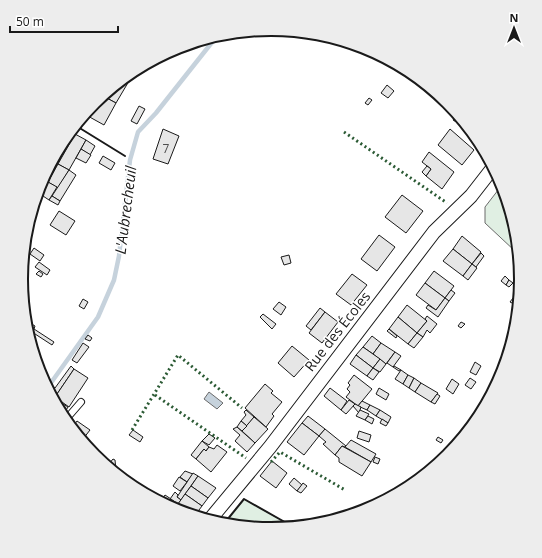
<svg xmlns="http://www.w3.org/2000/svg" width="542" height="558" viewBox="0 0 542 558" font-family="'Open Sans',sans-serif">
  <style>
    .green { fill: #e0efe3; stroke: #6a6a6a }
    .water { fill: #c6d2dc; stroke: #6a6a6a }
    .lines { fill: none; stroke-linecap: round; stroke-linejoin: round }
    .stream { stroke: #c6d2dc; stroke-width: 4.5 }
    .building { fill: #e6e6e6; stroke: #1a1a1a }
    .lane-casing { stroke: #1a1a1a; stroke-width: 8 }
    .street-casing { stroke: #1a1a1a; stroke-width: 15 }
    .lane { stroke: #fff; stroke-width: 6 }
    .street { stroke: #fff; stroke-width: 13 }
    .hedge { stroke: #2b5a34; stroke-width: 3; stroke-dasharray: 2 3; stroke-linecap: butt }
    .wall { stroke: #1a1a1a; stroke-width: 2 }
    .labels { text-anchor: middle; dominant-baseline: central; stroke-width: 3; stroke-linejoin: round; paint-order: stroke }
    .number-label { font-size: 12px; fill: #4d4d4d }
    .street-label { font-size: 14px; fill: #1a1a1a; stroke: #fff }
    .water-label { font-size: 15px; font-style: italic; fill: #1a1a1a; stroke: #fff }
    .rim { fill: none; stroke: #1a1a1a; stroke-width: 2 }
  </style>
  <rect width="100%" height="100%" fill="#fff"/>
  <g class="green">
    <polygon points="502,185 516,252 485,223 485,207"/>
    <polygon points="244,499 290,525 271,529 227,520"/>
  </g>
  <polygon class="water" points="209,392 223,403 217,409 204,399"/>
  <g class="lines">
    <polyline class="stream" points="48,387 98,317 114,280 119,256 130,160 138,132 156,113 213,41"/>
  </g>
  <g class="building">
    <polygon points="127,80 129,81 116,103 103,96"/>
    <polygon points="387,85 394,91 388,98 381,93"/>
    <polygon points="103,96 116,103 104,125 86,115 94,102"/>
    <polygon points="369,98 372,100 368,105 365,103"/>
    <polygon points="139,106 145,109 137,124 131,121"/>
    <polygon points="457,115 460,120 458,123 453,120"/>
    <polygon points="163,129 179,136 168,164 153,159"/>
    <polygon points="450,129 474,150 462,165 438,145"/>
    <polygon points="75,134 86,140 69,170 58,164"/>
    <polygon points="86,140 95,146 90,155 81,149"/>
    <polygon points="81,149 91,155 86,163 76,158"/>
    <polygon points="429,152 454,172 442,189 426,176 431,169 422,162"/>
    <polygon points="103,156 115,163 111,170 99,163"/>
    <polygon points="58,164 69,170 58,188 48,182"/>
    <polygon points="427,166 431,169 426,176 422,172"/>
    <polygon points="69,170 76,175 60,201 52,196"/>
    <polygon points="48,182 57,187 49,200 40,194"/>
    <polygon points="402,195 423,211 406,233 385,217"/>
    <polygon points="52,196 60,201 58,205 49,200"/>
    <polygon points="59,211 75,221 66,235 50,225"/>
    <polygon points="379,235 395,247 377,271 361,259"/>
    <polygon points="462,236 481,252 472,264 453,249"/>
    <polygon points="34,248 44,255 40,261 30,254"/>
    <polygon points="453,249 472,264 463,276 443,261"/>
    <polygon points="481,253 484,256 476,267 472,264"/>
    <polygon points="289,255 291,263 284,265 281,257"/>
    <polygon points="39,262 50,270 47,275 35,267"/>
    <polygon points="472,264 477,268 468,280 463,276"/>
    <polygon points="39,271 43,274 41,277 36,274"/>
    <polygon points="434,271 454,286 445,298 425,283"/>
    <polygon points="352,274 367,285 351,305 336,294"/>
    <polygon points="505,276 509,280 506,285 501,281"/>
    <polygon points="509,280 513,283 509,287 506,285"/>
    <polygon points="425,283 445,298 436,310 416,295"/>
    <polygon points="451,290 455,293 449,301 445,298"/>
    <polygon points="445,298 449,301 438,317 426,308 428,305 436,310"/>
    <polygon points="513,298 517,300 516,305 510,302"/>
    <polygon points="83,299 88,302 84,309 79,306"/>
    <polygon points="279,302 286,307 281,315 273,309"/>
    <polygon points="407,305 427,321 417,333 398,317"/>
    <polygon points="320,308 325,312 311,330 306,326"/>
    <polygon points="325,312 338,322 322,343 309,333"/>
    <polygon points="263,314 276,324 272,329 260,317"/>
    <polygon points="427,316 437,324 430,333 427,330 423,337 417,333 427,321 425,319"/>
    <polygon points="398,317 417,333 408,344 389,329"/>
    <polygon points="461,322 465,324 461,328 458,326"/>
    <polygon points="30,323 35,326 34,329 54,342 52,345 32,332 33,330"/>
    <polygon points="389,329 397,336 396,338 387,331"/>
    <polygon points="417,333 423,337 414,348 408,344"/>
    <polygon points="88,335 92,338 90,341 85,339"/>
    <polygon points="372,336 381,343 373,354 363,347"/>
    <polygon points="83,343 89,347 77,363 72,360"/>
    <polygon points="381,343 395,352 386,364 373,354"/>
    <polygon points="292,346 309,360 294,377 278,363"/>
    <polygon points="363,347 380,359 373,368 356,355"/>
    <polygon points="395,352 401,356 393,367 387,363"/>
    <polygon points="356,355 373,368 367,376 350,364"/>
    <polygon points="380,359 386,364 380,372 373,368"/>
    <polygon points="475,362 481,366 476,375 470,372"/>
    <polygon points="71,366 74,369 55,397 51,391 53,387 55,388"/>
    <polygon points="394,366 401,370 399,371 393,367"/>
    <polygon points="373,368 379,372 373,380 367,376"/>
    <polygon points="74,369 88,378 69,407 55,397"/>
    <polygon points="401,370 408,375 403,384 395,379"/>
    <polygon points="354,375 372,389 358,406 346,397 350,392 347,389 350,385 348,383"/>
    <polygon points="408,375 414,378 409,388 403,384"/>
    <polygon points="414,378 421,383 415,392 409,388"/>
    <polygon points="470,378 476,382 471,389 465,385"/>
    <polygon points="452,379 459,384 453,394 446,389"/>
    <polygon points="421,383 438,393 431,402 415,392"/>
    <polygon points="265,384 273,391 271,393 282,402 272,414 274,416 266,427 245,408"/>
    <polygon points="330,388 347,401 341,410 324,396"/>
    <polygon points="379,388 389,394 386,400 376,394"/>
    <polygon points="437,394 440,396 435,404 431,402"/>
    <polygon points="57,400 68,407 65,412"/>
    <polygon points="349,400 355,404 346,414 341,410"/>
    <polygon points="362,401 370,405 367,410 358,406"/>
    <polygon points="355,404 361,407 359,413 353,406"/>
    <polygon points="370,405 380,410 376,416 367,410"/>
    <polygon points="246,410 254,417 247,426 241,421 246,415 244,412"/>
    <polygon points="360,410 369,414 365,420 356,416"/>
    <polygon points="380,410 391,417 388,423 376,416"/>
    <polygon points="308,416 325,429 319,436 302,423"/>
    <polygon points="368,416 374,419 372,424 365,420"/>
    <polygon points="254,417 268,429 255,443 242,431"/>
    <polygon points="382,419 388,423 386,426 380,423"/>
    <polygon points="77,421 90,430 83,439 74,425"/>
    <polygon points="241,421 247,426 242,431 237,427"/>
    <polygon points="302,423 319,436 304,455 287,442"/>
    <polygon points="237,427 255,443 247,452 235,441 240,435 233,429"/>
    <polygon points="325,429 346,446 345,447 342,446 335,455 323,444 326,442 319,436"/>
    <polygon points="133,430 143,437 140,442 129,435"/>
    <polygon points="359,431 371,435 369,442 357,438"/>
    <polygon points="209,434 215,438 209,445 202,441"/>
    <polygon points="438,437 443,440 441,443 436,440"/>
    <polygon points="351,440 376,454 371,462 345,447"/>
    <polygon points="202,441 209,447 206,451 204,449 196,459 191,455"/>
    <polygon points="217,445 227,452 211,472 196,459 204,449 206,451 209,447 214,449"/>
    <polygon points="342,446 371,462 362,476 339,462 339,458 335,455"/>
    <polygon points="375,457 380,459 378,464 373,462"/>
    <polygon points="113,459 115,460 116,470 108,465"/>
    <polygon points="272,461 287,473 276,488 260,476"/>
    <polygon points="185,471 193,474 187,482 180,477"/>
    <polygon points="193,473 198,476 181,500 177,497"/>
    <polygon points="198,476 216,488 208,498 191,486"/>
    <polygon points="179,477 187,482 180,491 173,486"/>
    <polygon points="294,478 302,485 297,491 289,484"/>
    <polygon points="303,483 307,486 301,493 297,491"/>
    <polygon points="191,486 208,498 202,506 185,494"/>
    <polygon points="175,492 178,495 177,497 181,500 178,504 170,499"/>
    <polygon points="185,494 202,506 196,514 178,504"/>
    <polygon points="165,495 171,499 167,504 161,501"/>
    <polygon points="171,499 178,504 175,510 167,504"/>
    <polygon points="178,504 191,513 175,510"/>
  </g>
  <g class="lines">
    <g class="lane-casing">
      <polyline id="lane" points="68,417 81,402"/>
    </g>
    <g class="street-casing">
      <polyline id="street" points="212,517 270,447 434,232 471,196 492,169"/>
    </g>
    <use href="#lane" class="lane"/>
    <use href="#street" class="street"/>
    <g class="hedge">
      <polyline points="344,132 447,203"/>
      <polyline points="155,395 246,458"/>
      <polyline points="132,430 178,355 242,408"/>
      <polyline points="271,462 280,452 345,490"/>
    </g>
    <g class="wall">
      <polyline points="78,127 125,156"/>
      <polyline points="227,520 244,499 290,525"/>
    </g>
  </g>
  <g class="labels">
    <g class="number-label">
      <text x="166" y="148">7</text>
    </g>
    <g class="street-label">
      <text transform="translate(337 331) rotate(-52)">Rue des Écoles</text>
    </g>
    <g class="water-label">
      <text transform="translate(125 210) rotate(-83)">L'Aubrecheuil</text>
    </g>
  </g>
  <path d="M0 0H542V558H0ZM28 279a243 243 0 1 1 486 0a243 243 0 1 1-486 0Z" fill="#ededed" fill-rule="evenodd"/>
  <path class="rim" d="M28 279a243 243 0 1 1 486 0a243 243 0 1 1-486 0Z"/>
  <g transform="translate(514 28)" stroke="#ffffff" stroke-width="3" paint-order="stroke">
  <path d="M0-3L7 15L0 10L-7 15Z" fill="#1a1a1a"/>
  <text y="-6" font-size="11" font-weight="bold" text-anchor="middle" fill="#1a1a1a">N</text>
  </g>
  <path d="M10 26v6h108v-6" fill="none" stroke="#1a1a1a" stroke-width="2"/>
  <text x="16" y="26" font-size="12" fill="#1a1a1a" stroke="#ffffff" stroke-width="3" paint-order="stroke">50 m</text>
</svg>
